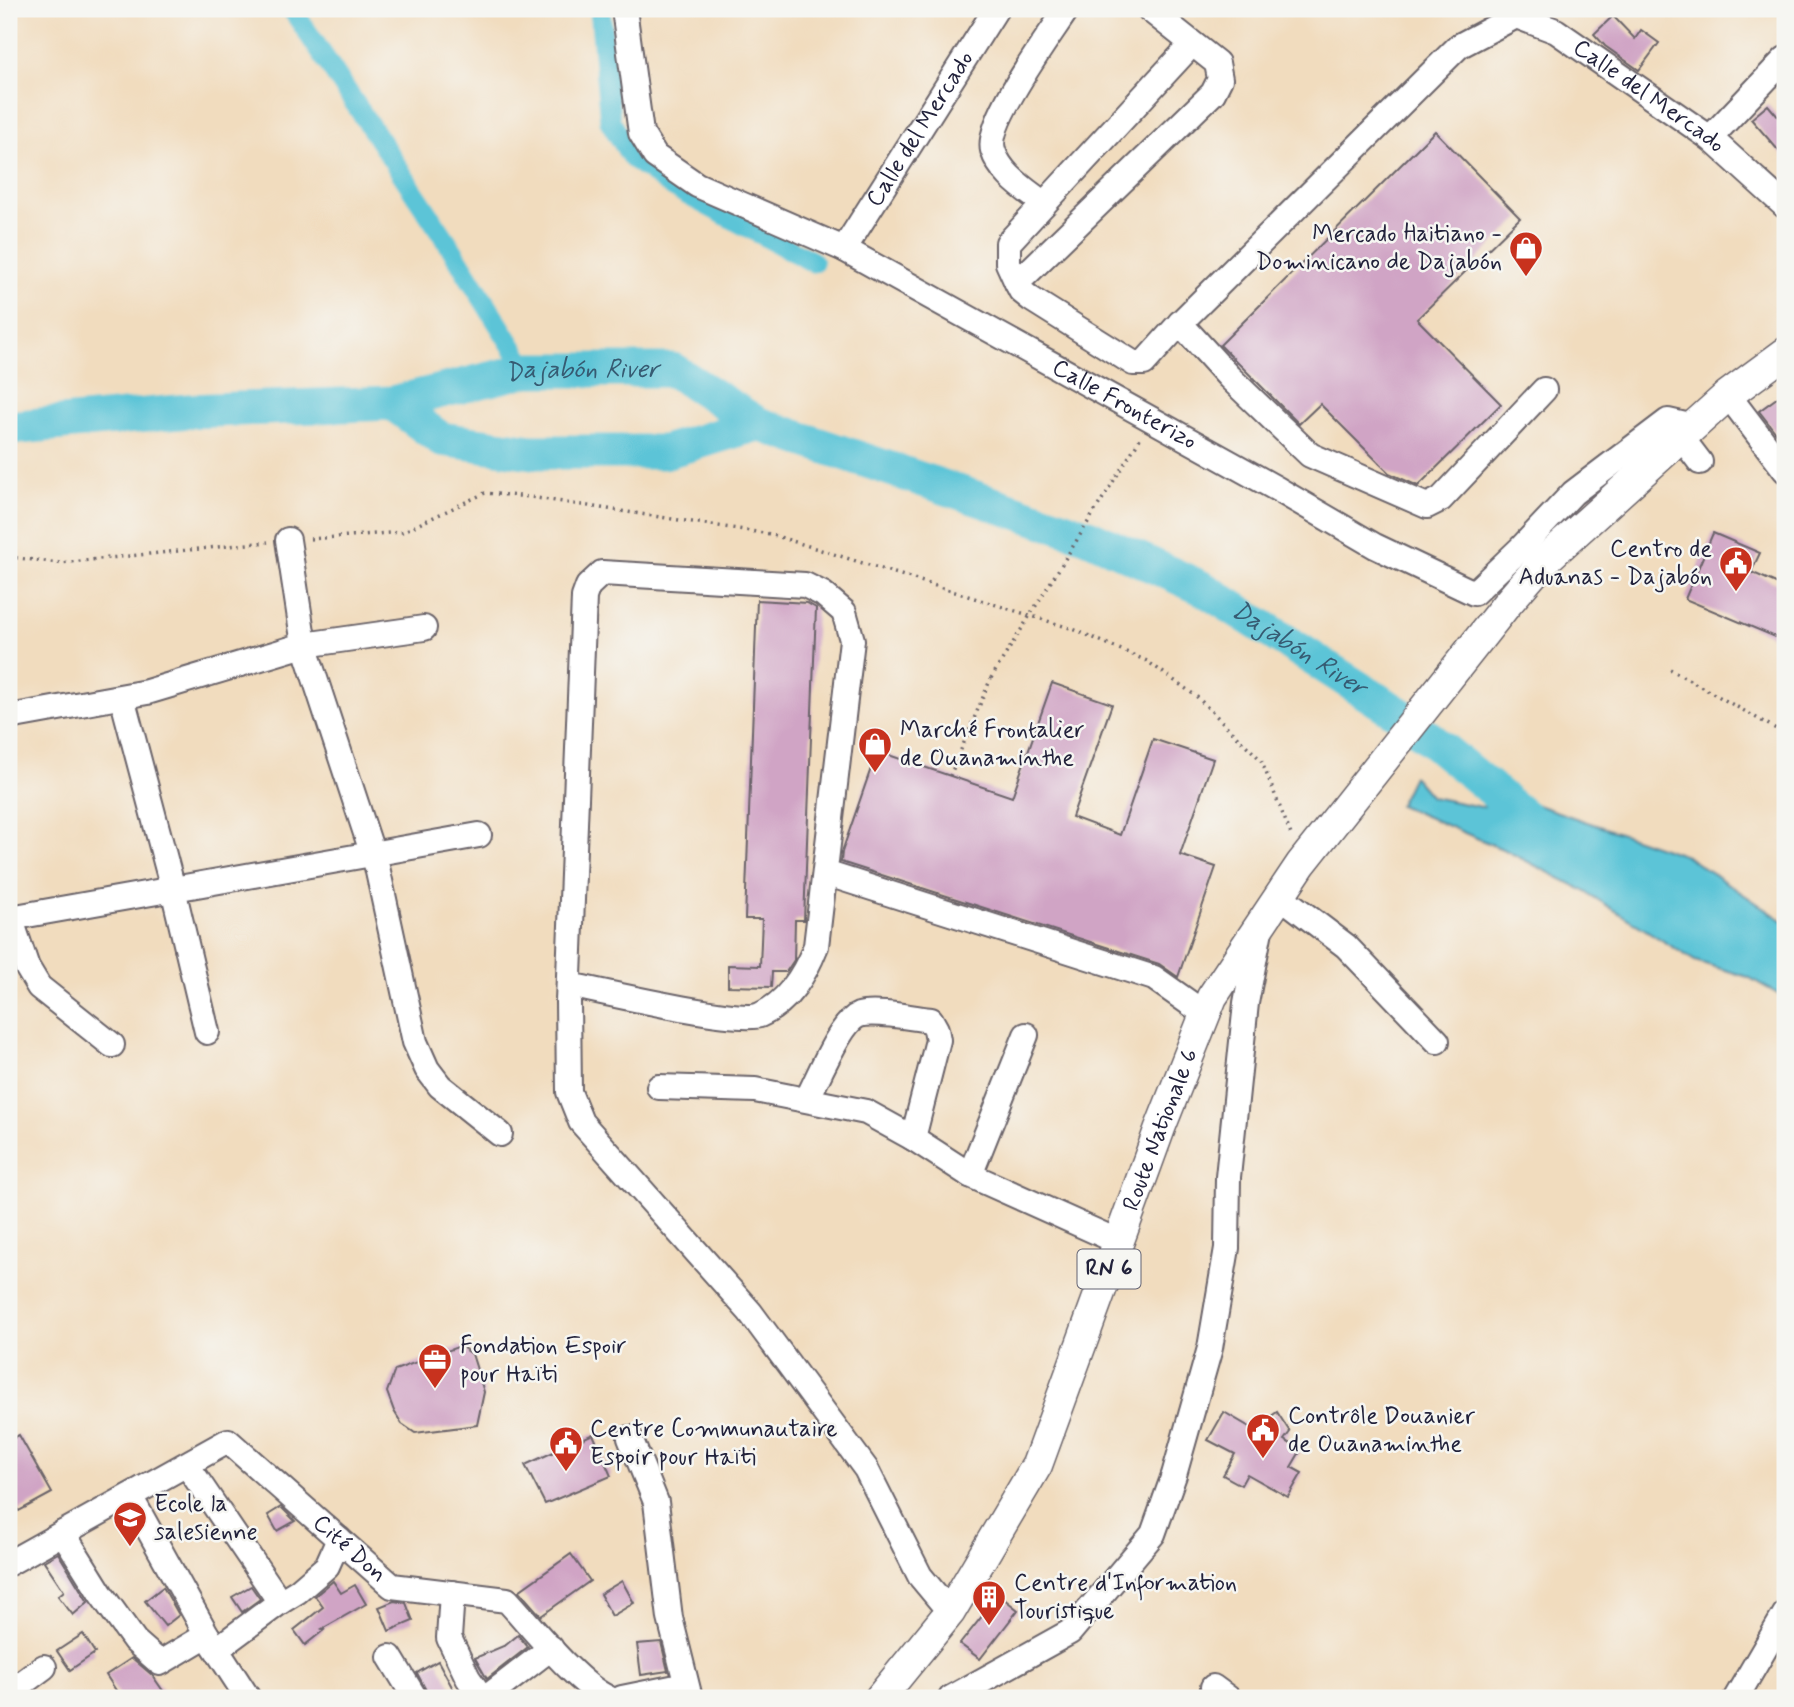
<svg xmlns="http://www.w3.org/2000/svg" width="1794" height="1707" viewBox="0 0 1794 1707" font-family="Mynerve,sans-serif">
  <style>
    .water { fill: #5bc4d7; stroke: #3e7389; stroke-width: 2 }
    .lines { fill: none; stroke-linecap: round; stroke-linejoin: round }
    .canal { stroke: #5bc4d7; stroke-width: 21 }
    .river { stroke: #5bc4d7; stroke-width: 35 }
    .building { fill: #d0a4c5 }
    .minor-casing { stroke: #6a6369; stroke-width: 28 }
    .major-casing { stroke: #6a6369; stroke-width: 33 }
    .path { stroke: #6a6369; stroke-width: 3.5; stroke-dasharray: 2 5; stroke-linecap: butt }
    .minor { stroke: #fff; stroke-width: 24 }
    .major { stroke: #fff; stroke-width: 30 }
    .path-bridge { stroke: #6a6369; stroke-width: 3.5; stroke-dasharray: 2 5; stroke-linecap: butt }
    .labels { text-anchor: middle; dominant-baseline: central; stroke-width: 5; stroke-linejoin: round; paint-order: stroke }
    .shield { fill: #f6f6f2; stroke: #626272; stroke-width: 2 }
    .shield-label { font-size: 23px; font-weight: bold; fill: #22223b }
    .street-label { font-size: 24px; fill: #22223b; stroke: #f6f6f2 }
    .poi-label { font-size: 24px; fill: #22223b; stroke: #f6f6f2; text-anchor: start }
    .water-label { font-size: 26px; font-style: italic; fill: #365b72; stroke: #f6f6f2 }
  </style>
  <rect width="100%" height="100%" fill="#f6f6f2"/>
  <filter id="ink" filterUnits="userSpaceOnUse"><feTurbulence type="fractalNoise" baseFrequency=".0143" numOctaves="2"/><feDisplacementMap in="SourceGraphic" scale="14" xChannelSelector="R" yChannelSelector="G"/><feConvolveMatrix kernelMatrix="1 2 1 2 8 2 1 2 1" color-interpolation-filters="sRGB"/></filter>
  <filter id="wash" filterUnits="userSpaceOnUse"><feTurbulence type="fractalNoise" baseFrequency=".00686" numOctaves="4" result="noise"/><feDisplacementMap in="SourceGraphic" scale="28" xChannelSelector="R" yChannelSelector="G"/><feGaussianBlur stdDeviation="1.57" result="paint"/><feColorMatrix in="noise" values="0 0 0 0 0 0 0 0 0 0 0 0 0 0 0 0 0 1.4 0 .05"/><feComposite in="paint" operator="in"/></filter>
  <g filter="url(#wash)">
    <rect width="100%" height="100%" fill="#f1dcbe"/>
    <polygon class="water" points="1413,776 1431,797 1481,807 1523,800 1686,856 1785,922 1785,998 1748,977 1695,961 1581,889 1507,851 1399,805"/>
    <g class="lines">
      <g class="canal">
        <polyline points="292,9 448,243 527,370"/>
        <polyline points="600,9 610,121 632,158 673,187 813,262"/>
      </g>
      <g class="river">
        <polyline points="392,403 441,439 532,452 664,452 758,424"/>
        <path id="s1" d="M9,428L189,411L392,403L527,370H673L758,424L1088,536L1204,589L1404,717L1543,832"/>
      </g>
    </g>
    <g id="blocks">
      <g class="building">
        <polygon points="1613,16 1635,39 1641,30 1659,43 1639,70 1605,46 1594,34"/>
        <polygon points="1768,105 1785,125 1785,158 1751,119"/>
        <polygon points="1435,131 1520,218 1417,319 1501,404 1418,486 1389,473 1320,404 1299,424 1220,345"/>
        <polygon points="1785,392 1785,426 1776,433 1759,411"/>
        <polygon points="1713,533 1760,553 1751,572 1785,587 1785,641 1685,599"/>
        <polygon points="757,600 807,603 816,608 804,920 795,920 794,960 786,972 772,972 771,987 728,986 728,965 760,966 762,919 745,919"/>
        <polygon points="1052,683 1112,704 1072,817 1120,835 1153,739 1213,759 1180,855 1216,867 1178,977 1159,964 841,862 842,852 877,751 1012,797"/>
        <polygon points="460,1346 472,1354 484,1392 477,1425 415,1433 402,1424 394,1411 387,1392 395,1370"/>
        <polygon points="1224,1412 1253,1429 1277,1412 1290,1432 1284,1440 1301,1450 1291,1467 1302,1473 1288,1497 1247,1474 1241,1485 1223,1475 1235,1454 1208,1440"/>
        <polygon points="593,1434 611,1476 545,1504 525,1465"/>
        <polygon points="19,1435 52,1493 19,1511 9,1494 9,1441"/>
        <polygon points="281,1507 295,1521 277,1531 268,1515"/>
        <polygon points="58,1553 88,1602 73,1615 58,1596 64,1591 44,1561"/>
        <polygon points="571,1554 590,1581 541,1616 519,1591"/>
        <polygon points="333,1581 341,1593 355,1585 366,1604 322,1629 324,1630 305,1645 294,1630 323,1607 315,1596"/>
        <polygon points="622,1581 634,1603 612,1616 600,1594"/>
        <polygon points="251,1586 260,1599 242,1612 232,1597"/>
        <polygon points="163,1587 179,1615 165,1626 145,1601"/>
        <polygon points="999,1595 1018,1610 980,1659 960,1644"/>
        <polygon points="394,1601 406,1603 413,1621 389,1631 379,1607"/>
        <polygon points="83,1634 95,1653 70,1670 57,1651"/>
        <polygon points="518,1635 528,1647 487,1679 475,1658 506,1645"/>
        <polygon points="661,1642 668,1671 641,1675 637,1644"/>
        <polygon points="132,1658 152,1675 168,1698 121,1698 106,1675"/>
        <polygon points="438,1661 458,1698 430,1698 417,1673"/>
      </g>
    </g>
  </g>
  <g filter="url(#ink)">
    <use href="#blocks" fill-opacity="0" stroke="#6a6369" stroke-width="2"/>
    <g class="lines">
      <g class="minor-casing">
        <g id="minor">
          <path id="s2" d="M624,9L641,133L655,156L697,185L844,249L1279,490L1375,546L1474,593L1521,548L1573,493L1668,421L1694,427"/>
          <polyline points="1149,9 1217,63 1220,79 1213,93 1017,283 1021,291 1031,299 1133,363 1144,363 1180,323 1459,46 1516,16"/>
          <path id="s3" d="M1503,11L1556,31L1710,138L1785,206"/>
          <polyline points="1710,138 1785,59"/>
          <path d="M1044,204C1025,189 1000,174 993,150C985,122 1050,35 1067,9"/>
          <path id="s4" d="M844,249L996,9"/>
          <polyline points="1017,283 1008,263 1008,243 1192,44"/>
          <polyline points="1180,323 1229,377 1310,455 1427,506 1441,499 1544,390"/>
          <polyline points="1728,395 1785,470"/>
          <polyline points="1681,437 1700,462"/>
          <polyline points="424,628 304,645 377,867 415,1042 427,1069 440,1086 500,1134"/>
          <polyline points="122,697 173,889 207,1032"/>
          <polyline points="9,717 147,692 304,645 288,540"/>
          <polyline points="825,873 1154,978 1205,1014"/>
          <polyline points="1280,896 1346,946 1437,1041"/>
          <polyline points="9,914 27,967 39,987 112,1045"/>
          <polyline points="10,918 479,835"/>
          <path d="M569,985C599,991 739,1024 760,1015C789,1002 805,974 816,946L852,640L844,612L823,594L805,585L602,573L588,586L584,597L568,1001L569,1092L581,1122L750,1312L866,1469L920,1576L950,1612"/>
          <polyline points="659,1087 755,1090 866,1112 913,1138 970,1175 1119,1242"/>
          <path d="M807,1099C817,1081 840,1022 859,1015C874,1010 914,1018 931,1020L936,1029L938,1040L913,1138"/>
          <polyline points="970,1175 1026,1035"/>
          <polyline points="630,1438 656,1502 670,1618 690,1698"/>
          <polyline points="187,1465 280,1602"/>
          <polyline points="130,1496 207,1635 248,1698"/>
          <polyline points="63,1533 101,1594 135,1641 160,1663 207,1635"/>
          <path id="s5" d="M9,1563L228,1441L392,1586L507,1600C532,1627 577,1684 608,1698"/>
          <polyline points="452,1593 449,1638 468,1678 482,1698"/>
          <polyline points="217,1649 280,1602 298,1591 327,1566 339,1539"/>
          <polyline points="390,1657 415,1698"/>
          <polyline points="1213,1687 1228,1698"/>
          <polyline points="9,1693 44,1667"/>
          <polyline points="486,1698 551,1648"/>
          <polyline points="622,1698 686,1685"/>
          <polyline points="951,1698 1070,1632 1153,1534 1174,1475 1210,1348 1227,1248 1228,1177 1246,1003 1260,930"/>
          <polyline points="1736,1698 1785,1614"/>
        </g>
      </g>
      <g class="major-casing">
        <g id="major">
          <path id="s6" d="M880,1698L950,1612L1037,1465L1160,1128L1212,997L1301,864L1506,605L1543,562L1728,395L1785,353"/>
        </g>
      </g>
      <g class="path">
        <polyline points="310,539 402,532 485,493 530,497 770,534 1073,629 1147,661 1196,696 1261,760 1292,837"/>
        <polyline points="9,557 60,563 268,542"/>
        <polyline points="1670,669 1785,734"/>
        <polyline points="950,776 991,678"/>
      </g>
      <use href="#minor" class="minor"/>
      <use href="#major" class="major"/>
      <polyline class="path-bridge" points="991,678 1141,437"/>
    </g>
  </g>
  <defs>
    <g id="shop-pin" transform="scale(1.75)"><path d="M0 17L-7.5 6A9.5 9.5 0 1 1 7.5 6Z" fill="#c8321e" stroke="#f6f6f2"/><path d="M-5-2.5h2.3a2.7 3.5 0 0 1 5.4 0H5L5.5 6h-11ZM-1.5-2.5h3a1.5 2.3 0 0 0-3 0Z" fill="#fff"/></g>
    <g id="civic-pin" transform="scale(1.75)"><path d="M0 17L-7.5 6A9.5 9.5 0 1 1 7.5 6Z" fill="#c8321e" stroke="#f6f6f2"/><path d="M-.6-6.5H3V-4.5H.6V-3L4-1V1h2V6H-6V1h2V-1L-.6-3ZM-1.2 2.5V6h2.4V2.5Z" fill="#fff"/></g>
    <g id="office-pin" transform="scale(1.75)"><path d="M0 17L-7.5 6A9.5 9.5 0 1 1 7.5 6Z" fill="#c8321e" stroke="#f6f6f2"/><path d="M-6-3h4V-5.5h4V-3h4V5H-6ZM-1-4.5V-3h2v-1.5ZM-6 0V1H6V0Z" fill="#fff"/></g>
    <g id="school-pin" transform="scale(1.75)"><path d="M0 17L-7.5 6A9.5 9.5 0 1 1 7.5 6Z" fill="#c8321e" stroke="#f6f6f2"/><path d="M0-5L7-2L0 1L-7-2ZM-4 1L0 2.5L4 1V4Q0 6-4 4Z" fill="#fff"/></g>
    <g id="building-pin" transform="scale(1.75)"><path d="M0 17L-7.5 6A9.5 9.5 0 1 1 7.5 6Z" fill="#c8321e" stroke="#f6f6f2"/><path d="M-4-6H4V6H1V3H-1V6H-4ZM-2.5-4.3h1.7v1.8h-1.7ZM.8-4.3h1.7v1.8H.8ZM-2.5-1h1.7V.8h-1.7ZM.8-1h1.7V.8H.8Z" fill="#fff"/></g>
  </defs>
  <g fill-rule="evenodd">
    <use href="#shop-pin" x="1526" y="248"/>
    <use href="#civic-pin" x="1736" y="563"/>
    <use href="#shop-pin" x="875" y="744"/>
    <use href="#office-pin" x="435" y="1360"/>
    <use href="#civic-pin" x="1263" y="1430"/>
    <use href="#civic-pin" x="566" y="1443"/>
    <use href="#school-pin" x="130" y="1518"/>
    <use href="#building-pin" x="989" y="1597"/>
  </g>
  <g class="labels">
    <rect class="shield" x="1077.5" y="1249.5" width="63" height="39" rx="5"/>
    <g class="shield-label">
      <text x="1109" y="1269">RN 6</text>
    </g>
    <g class="street-label">
      <text stroke="none"><textPath href="#s3" startOffset="170">Calle del Mercado</textPath></text>
      <text stroke="none"><textPath href="#s4" startOffset="142">Calle del Mercado</textPath></text>
      <text stroke="none"><textPath href="#s2" startOffset="684">Calle Fronterizo</textPath></text>
      <text stroke="none"><textPath href="#s6" startOffset="639">Route Nationale 6</textPath></text>
      <text stroke="none"><textPath href="#s5" startOffset="413">Cité Don</textPath></text>
    </g>
    <g class="poi-label">
      <text x="1502" y="234" text-anchor="end">Mercado Haitiano -<tspan x="1502" dy="28">Dominicano de Dajabón</tspan></text>
      <text x="1712" y="549" text-anchor="end">Centro de<tspan x="1712" dy="28">Aduanas - Dajabón</tspan></text>
      <text x="900" y="730">Marché Frontalier<tspan x="900" dy="28">de Ouanaminthe</tspan></text>
      <text x="460" y="1346">Fondation Espoir<tspan x="460" dy="28">pour Haïti</tspan></text>
      <text x="1288" y="1416">Contrôle Douanier<tspan x="1288" dy="28">de Ouanaminthe</tspan></text>
      <text x="590" y="1429">Centre Communautaire<tspan x="590" dy="28">Espoir pour Haïti</tspan></text>
      <text x="154" y="1504">Ecole la<tspan x="154" dy="28">salesienne</tspan></text>
      <text x="1014" y="1583">Centre d'Information<tspan x="1014" dy="28">Touristique</tspan></text>
    </g>
    <g class="water-label">
      <text stroke="none"><textPath href="#s1" startOffset="578">Dajabón River</textPath></text>
      <text stroke="none"><textPath href="#s1" startOffset="1358">Dajabón River</textPath></text>
    </g>
  </g>
  <rect width="1794" height="1707" fill="none" stroke="#f6f6f2" stroke-width="35"/>
</svg>
